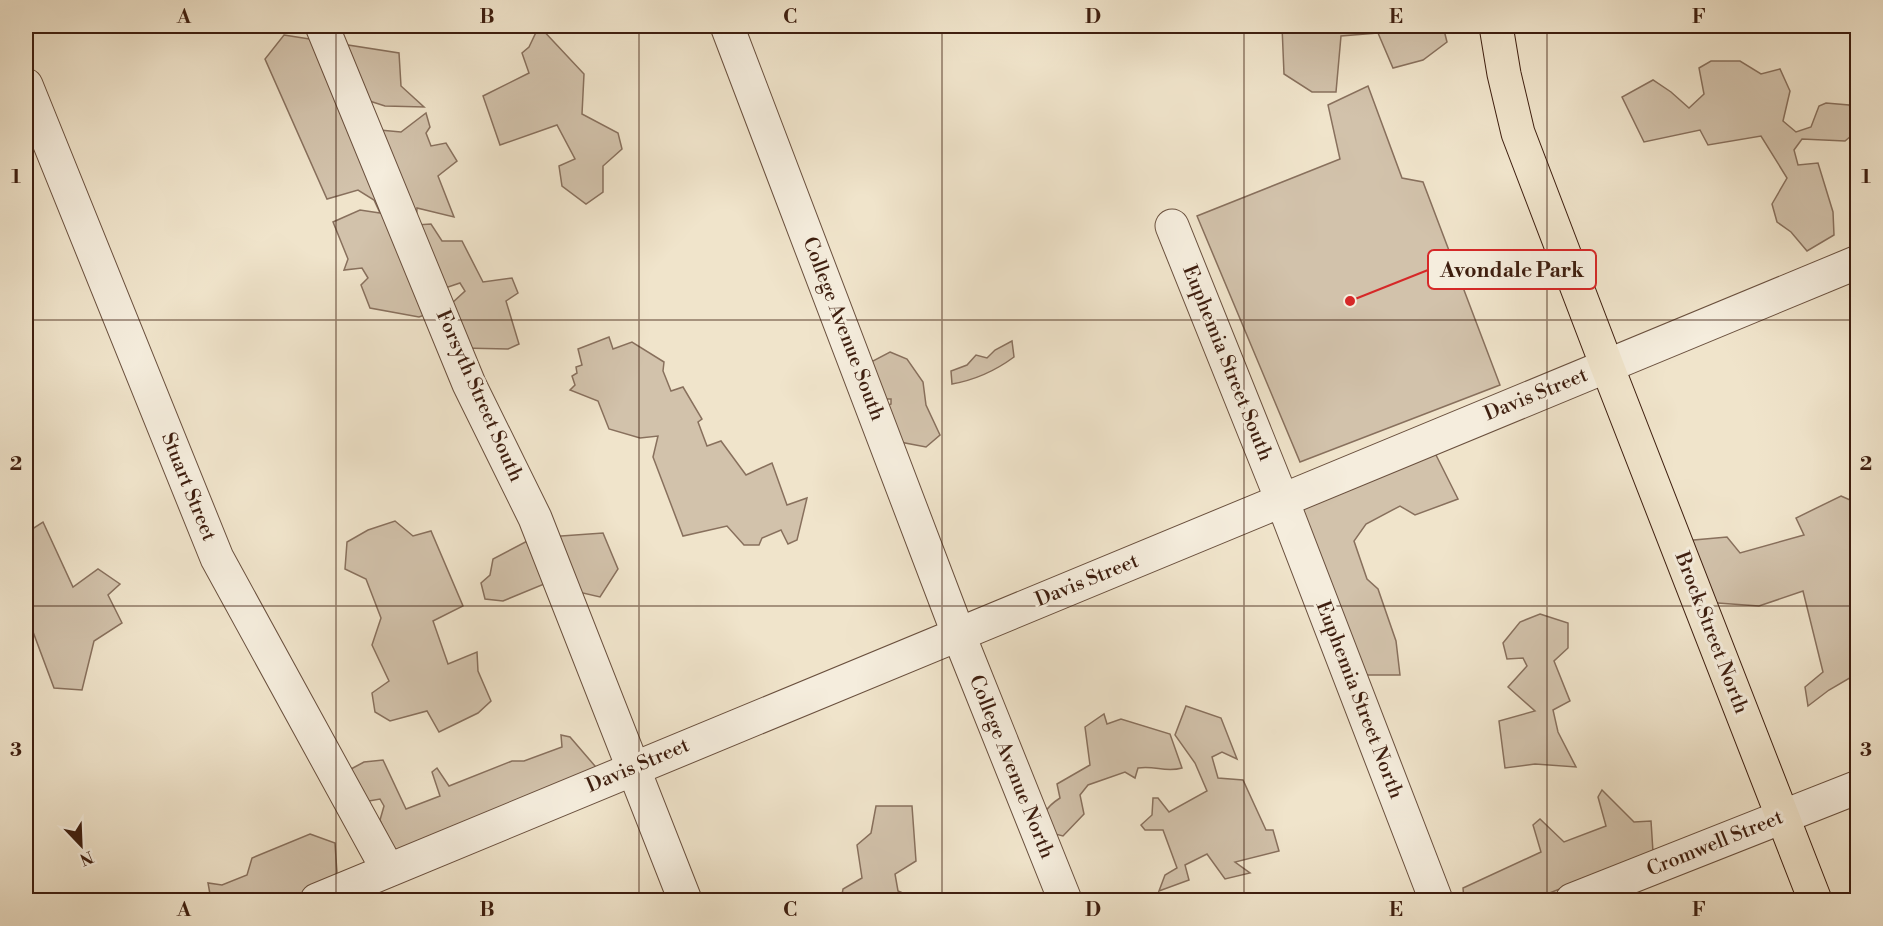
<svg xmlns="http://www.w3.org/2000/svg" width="1883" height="926" viewBox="0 0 1883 926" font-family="'Libre Bodoni',serif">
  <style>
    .green { fill: #d2c2ab; stroke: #88705d; stroke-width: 1.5 }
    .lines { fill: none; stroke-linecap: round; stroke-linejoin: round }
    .minor-casing { stroke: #6a503e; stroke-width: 35 }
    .major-casing { stroke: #3e1e0f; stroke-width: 35 }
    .minor { stroke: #f5eddd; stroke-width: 33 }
    .major { stroke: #f0e4cb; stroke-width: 33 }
    .grid { fill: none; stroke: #3e1e0f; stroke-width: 1.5; stroke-opacity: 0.55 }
    .labels { text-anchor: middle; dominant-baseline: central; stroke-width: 6; stroke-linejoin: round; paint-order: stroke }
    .street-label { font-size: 20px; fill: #3e1e0f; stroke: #f5eddd }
    .leader { fill: none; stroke: #d62828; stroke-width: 2 }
    .callout-dot { fill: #d62828; stroke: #f5eddd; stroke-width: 2 }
    .callout { fill: #f5eddd; stroke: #d62828; stroke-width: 2 }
    .callout-label { font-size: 21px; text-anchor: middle; font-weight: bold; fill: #3e1e0f }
    .neatline { fill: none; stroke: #3e1e0f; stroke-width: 2 }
    .grid-label { font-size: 20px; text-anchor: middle; font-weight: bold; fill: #3e1e0f }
  </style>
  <rect width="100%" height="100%" fill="#f0e4cb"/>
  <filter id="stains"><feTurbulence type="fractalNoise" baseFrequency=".00333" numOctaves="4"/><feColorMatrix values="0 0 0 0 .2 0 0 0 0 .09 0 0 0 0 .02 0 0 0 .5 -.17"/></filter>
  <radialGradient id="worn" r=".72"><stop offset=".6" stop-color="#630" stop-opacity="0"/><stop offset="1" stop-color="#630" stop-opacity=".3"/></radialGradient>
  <g class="green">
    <polygon points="539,26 584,74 582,114 618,133 622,149 603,166 603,192 586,204 562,186 559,166 575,159 557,125 500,145 483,96 529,73 522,53 529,47"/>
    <polygon points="1282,26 1443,26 1447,42 1423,60 1393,68 1378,33 1341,36 1336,92 1312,92 1284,74"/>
    <polygon points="284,35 399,53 401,86 424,107 385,106 357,97 369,129 401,132 426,113 430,127 426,133 431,146 446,143 457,161 438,176 454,217 417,208 416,225 431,224 442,241 462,241 483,282 512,278 518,293 506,301 519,344 508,349 462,348 451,304 465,291 460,283 439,290 433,312 419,317 370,308 361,285 368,278 362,268 344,270 348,259 333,222 360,210 380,213 374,200 358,190 327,199 265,59"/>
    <polygon points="1711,61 1740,61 1761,74 1780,69 1790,91 1783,121 1796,132 1811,127 1819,106 1826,103 1849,105 1855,114 1857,131 1845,141 1802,139 1794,150 1798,165 1818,163 1833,212 1834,235 1807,251 1791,232 1777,222 1772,204 1787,178 1761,136 1708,145 1700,130 1644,142 1622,97 1653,80 1671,92 1689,108 1704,94 1699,68"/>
    <polygon points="1368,86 1402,178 1423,182 1500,385 1300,462 1197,216 1340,159 1328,105"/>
    <polygon points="609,337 613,349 632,342 664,362 663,371 671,391 683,387 702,419 698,422 707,446 721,441 746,475 772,463 787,505 807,498 797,540 788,544 781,530 762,538 759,545 744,545 727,526 683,536 653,457 658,436 640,438 609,429 598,401 570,390 575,385 572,376 577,373 576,367 582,365 578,349"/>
    <path d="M1012,341L1014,357C995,371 975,380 952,384L951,371L967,365L976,355L987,358L995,350Z"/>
    <polygon points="890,352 907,359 923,382 926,405 940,435 926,447 900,442 884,407 891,404 891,399 881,399 869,363"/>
    <polygon points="1431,445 1458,499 1415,515 1400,506 1366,524 1354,541 1367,579 1378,589 1396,641 1400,675 1351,675 1292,505"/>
    <polygon points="1841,496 1857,503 1857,676 1853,676 1829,690 1808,706 1805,687 1823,672 1803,591 1759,606 1704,602 1683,541 1727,537 1740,553 1804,535 1796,518"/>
    <polygon points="395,521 413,536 431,531 463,606 433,621 448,664 477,652 478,671 491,701 478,713 439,732 427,711 390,721 375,712 372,693 389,681 372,645 381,618 366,579 345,569 347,542 368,530"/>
    <polygon points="43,522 73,587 98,569 120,584 108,595 122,623 94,641 82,690 54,688 26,613 26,533"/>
    <polygon points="603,533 618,569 600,597 544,584 503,601 485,599 481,583 490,575 493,559 533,538"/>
    <polygon points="1540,614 1568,623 1568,648 1554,661 1570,701 1553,710 1558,732 1576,767 1535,764 1505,768 1499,721 1535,711 1508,687 1527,666 1523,658 1507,659 1503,643 1520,622"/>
    <polygon points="1186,706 1221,718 1237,759 1222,752 1212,757 1218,778 1243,780 1266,830 1273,830 1279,851 1235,862 1250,873 1225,879 1207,854 1185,865 1189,880 1159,891 1165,875 1177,868 1163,830 1145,830 1141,825 1152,815 1153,798 1158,798 1169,812 1207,791 1195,763 1175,735"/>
    <path d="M1104,714L1107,724L1121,719L1170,734L1182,768C1165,773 1155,765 1138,768L1135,778L1125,772L1088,785L1080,795L1084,814L1063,836L1043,831C1041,815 1046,807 1060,798L1057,784L1090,765L1085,727Z"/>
    <polygon points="561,735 570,737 601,773 398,863 380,820 384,806 380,799 369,801 357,795 351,769 364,762 383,760 406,809 440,796 432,772 437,768 449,786 512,761 524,761 562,747"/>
    <polygon points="1602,790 1634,822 1651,821 1653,852 1532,900 1464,900 1463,888 1541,852 1533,825 1540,819 1564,842 1606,826 1598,797"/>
    <polygon points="876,806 912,806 916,861 895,874 898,891 919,900 841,900 843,889 862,878 857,845 871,833"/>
    <polygon points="310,834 335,843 338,889 309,900 211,900 208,883 222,885 247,875 252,858"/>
  </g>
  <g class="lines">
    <g class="minor-casing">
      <g id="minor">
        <polyline points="322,26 469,384 535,518 685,900"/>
        <polyline points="727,26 958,633 1065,900"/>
        <polyline points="26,85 217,558 388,870"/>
        <polyline points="1172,226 1282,500 1436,900"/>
        <polyline points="317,900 1858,262"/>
        <polyline points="1572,900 1858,787"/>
      </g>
    </g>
    <g class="major-casing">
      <polyline id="major" points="1496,26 1504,74 1518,133 1607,366 1815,900"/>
    </g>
    <use href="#minor" class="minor"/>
    <use href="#major" class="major"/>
  </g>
  <path class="grid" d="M336,26V900M639,26V900M942,26V900M1244,26V900M1547,26V900M26,320H1858M26,606H1858"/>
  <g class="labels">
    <g class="street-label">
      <text transform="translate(843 329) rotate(69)">College Avenue South</text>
      <text transform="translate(1227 363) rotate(68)">Euphemia Street South</text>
      <text transform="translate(1536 395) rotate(-22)">Davis Street</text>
      <text transform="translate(479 396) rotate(66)">Forsyth Street South</text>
      <text transform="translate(188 487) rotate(68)">Stuart Street</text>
      <text transform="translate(1087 581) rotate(-22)">Davis Street</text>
      <text transform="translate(1711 633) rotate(69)">Brock Street North</text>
      <text transform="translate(1359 700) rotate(69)">Euphemia Street North</text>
      <text transform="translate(638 766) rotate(-23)">Davis Street</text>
      <text transform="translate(1011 767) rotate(68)">College Avenue North</text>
      <text transform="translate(1715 844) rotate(-22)">Cromwell Street</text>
    </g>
  </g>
  <path class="leader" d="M1350 301L1428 270"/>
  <circle class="callout-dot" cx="1350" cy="301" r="6"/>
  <rect class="callout" x="1428" y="250" width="168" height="39" rx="6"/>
  <g class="callout-label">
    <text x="1512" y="277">Avondale Park</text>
  </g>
  <rect width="1883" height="926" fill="none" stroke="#f0e4cb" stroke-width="66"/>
  <g transform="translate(81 845) rotate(157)" stroke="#f5eddd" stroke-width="4.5" paint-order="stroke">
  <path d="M0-4.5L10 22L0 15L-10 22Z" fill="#3e1e0f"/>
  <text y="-9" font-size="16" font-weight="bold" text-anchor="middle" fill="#3e1e0f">N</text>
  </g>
  <rect x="33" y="33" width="1817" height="860" class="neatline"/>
  <g class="grid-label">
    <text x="184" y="23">A</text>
    <text x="487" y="23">B</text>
    <text x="790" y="23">C</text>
    <text x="1093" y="23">D</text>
    <text x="1396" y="23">E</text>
    <text x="1699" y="23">F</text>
    <text x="16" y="183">1</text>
    <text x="1866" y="183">1</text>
    <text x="16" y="470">2</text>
    <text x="1866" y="470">2</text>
    <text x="16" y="756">3</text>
    <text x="1866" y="756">3</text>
    <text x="184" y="916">A</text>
    <text x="487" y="916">B</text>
    <text x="790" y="916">C</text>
    <text x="1093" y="916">D</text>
    <text x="1396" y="916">E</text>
    <text x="1699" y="916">F</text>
  </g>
  <rect width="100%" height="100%" filter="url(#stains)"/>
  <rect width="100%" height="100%" fill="url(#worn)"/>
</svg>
